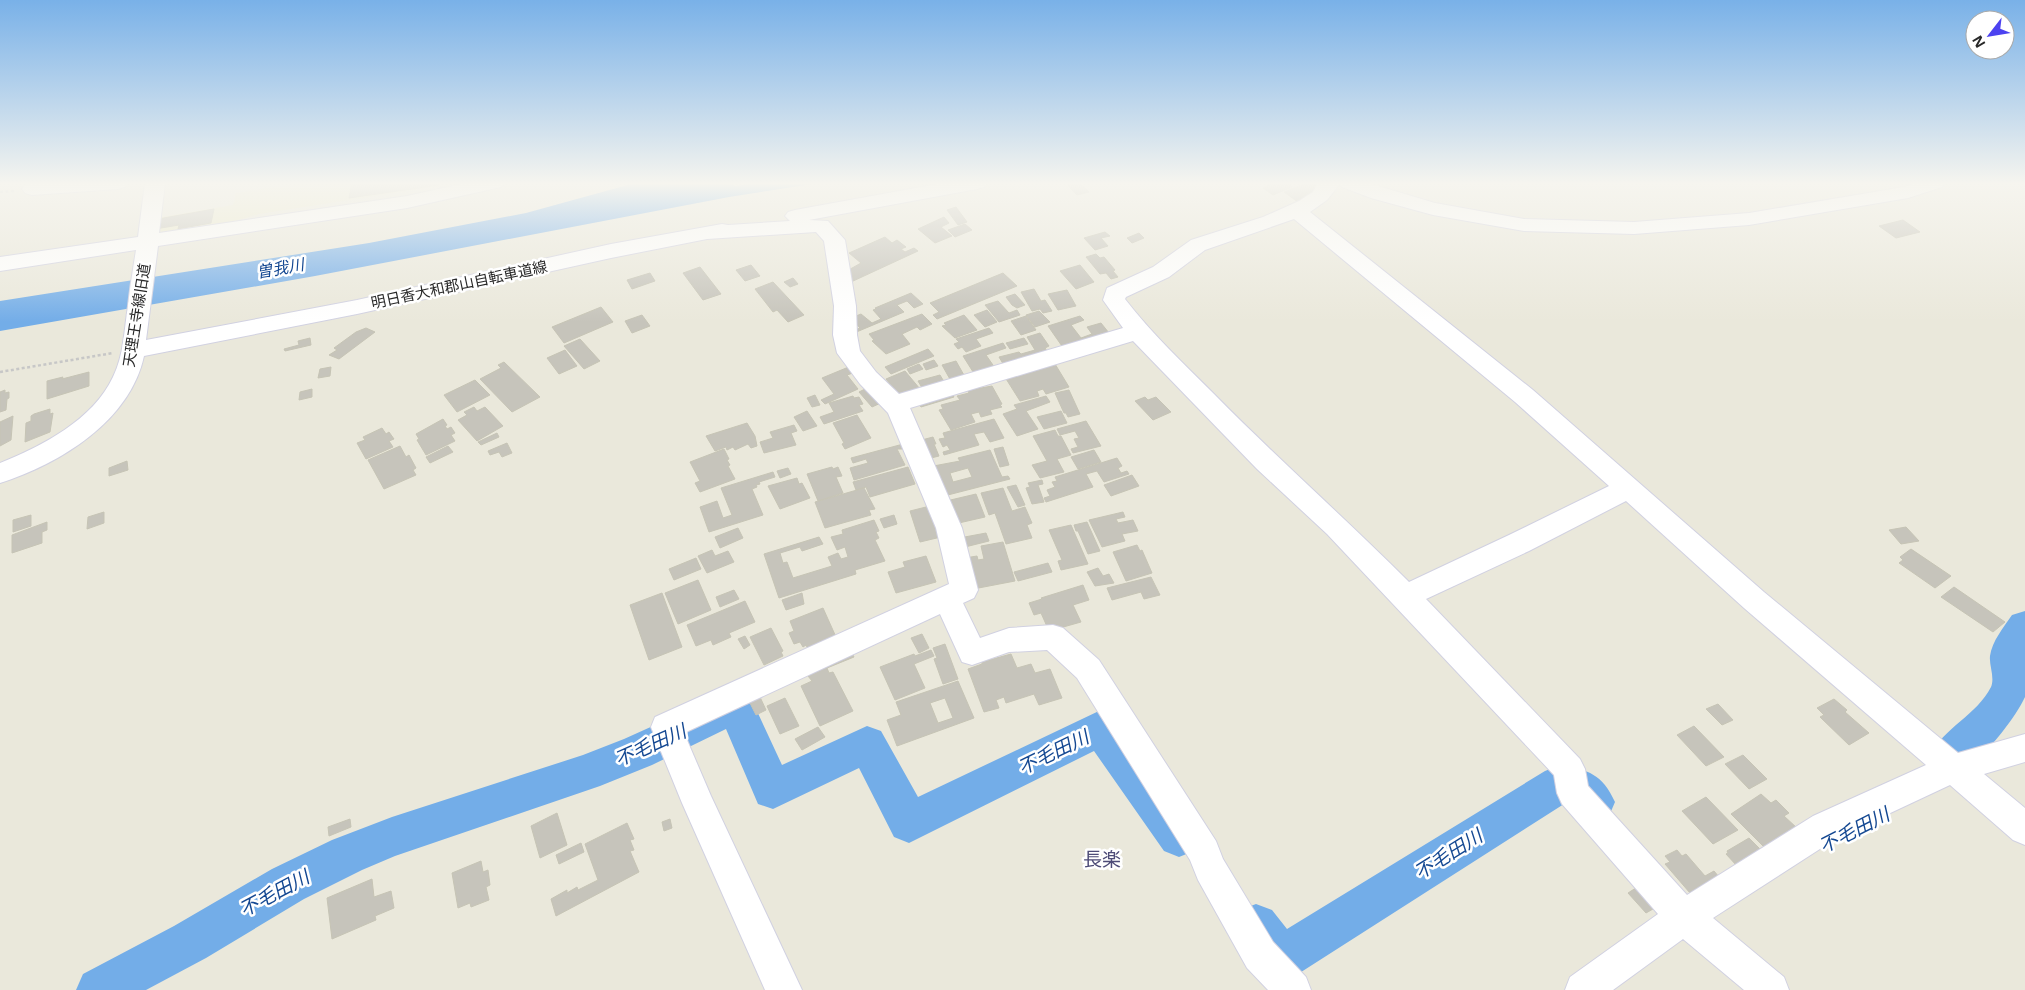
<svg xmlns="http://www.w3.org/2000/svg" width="2025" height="990" viewBox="0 0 2025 990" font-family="'Noto Sans','Noto Sans JP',sans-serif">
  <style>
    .education { fill: #ebe9cb }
    .water { fill: #73ade8 }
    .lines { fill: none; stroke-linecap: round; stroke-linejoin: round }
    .river { fill: #73ade8; fill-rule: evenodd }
    .building { fill: #c6c4bb; stroke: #c6c4b5; fill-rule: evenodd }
    .minor-casing { stroke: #d1d1e1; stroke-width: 2 }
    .path { stroke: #c7c7c7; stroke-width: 2.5; stroke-dasharray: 3 2.5; stroke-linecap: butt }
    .minor { fill: #fff; fill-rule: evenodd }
    .labels { text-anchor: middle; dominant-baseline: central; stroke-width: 5; stroke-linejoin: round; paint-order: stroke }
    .street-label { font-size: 15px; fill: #292929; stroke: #fff }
    .water-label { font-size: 16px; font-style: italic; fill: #144892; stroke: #fff }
    .near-water-label { font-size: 19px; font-style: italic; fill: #144892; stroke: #fff }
    .near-neighbourhood-label { font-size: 19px; fill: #4e4c77; stroke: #fff }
  </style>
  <rect width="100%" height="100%" fill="#eae8db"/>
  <polygon class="education" points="303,183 440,183 440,186 259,214 231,222 158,235 157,218 233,205 236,193"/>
  <polygon class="water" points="635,183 725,183 736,186 755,183 819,183 729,197 315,276 0,331 0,301 369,243 526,213"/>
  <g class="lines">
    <g class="river">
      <path d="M2025,611V697C2014,720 1986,755 1965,769C1961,771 1955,773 1950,774L1936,769L1930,756C1943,728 1977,715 1991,687C1995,677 1989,666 1990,656C1992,641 2004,627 2012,615Z"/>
      <polygon points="735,689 749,694 782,765 867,726 881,731 918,797 1101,710 1115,715 1194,823 1200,837 1194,851 1179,857 1164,851 1094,751 909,843 894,837 859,768 773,809 758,804 726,729 652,765 600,786 395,856 362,870 304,899 206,958 146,990 76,990 83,974 174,926 272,869 332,840 392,817 583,755 624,739"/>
      <path d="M1560,765C1589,770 1602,774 1615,802L1609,816L1594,821L1579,816L1569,805L1564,804L1298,974L1282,981L1266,974L1240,942L1234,926L1240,910L1256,904L1272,910L1287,929L1545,771Z"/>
    </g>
  </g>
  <g class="building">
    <polygon points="352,183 439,183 439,185 349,198"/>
    <polygon points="1075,183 1080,183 1089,192 1077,195 1068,186"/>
    <polygon points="1274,183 1287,183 1292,187 1273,195 1263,188"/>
    <polygon points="1306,183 1312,183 1319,188 1313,194 1303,198 1305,200 1298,202 1284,192"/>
    <polygon points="956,207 967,222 958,225 947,210"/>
    <polygon points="214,209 211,223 178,229 179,225 155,229 158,219"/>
    <polygon points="944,217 949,223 941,227 952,236 935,243 918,229"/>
    <polygon points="1903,220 1920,232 1896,238 1879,226"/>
    <polygon points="965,224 972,230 955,237 948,230"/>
    <polygon points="1105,232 1110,236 1101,238 1108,246 1095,250 1084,238"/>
    <polygon points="1139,233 1144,238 1132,243 1127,238"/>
    <polygon points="885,237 892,243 897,240 906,247 901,249 905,252 914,248 918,251 851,282 845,272 861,263 849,253"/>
    <polygon points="1096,254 1100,258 1104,257 1115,270 1113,271 1118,277 1111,279 1106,273 1100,274 1086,257"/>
    <polygon points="751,265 760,276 745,281 736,270"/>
    <polygon points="1080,265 1094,282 1076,289 1060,271"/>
    <polygon points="700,267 721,294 703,300 683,273"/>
    <polygon points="650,273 655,281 632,289 627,280"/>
    <polygon points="1003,273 1017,286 937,319 933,315 939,312 930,303"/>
    <polygon points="793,278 798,284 790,287 784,282"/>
    <polygon points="773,282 804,315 788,322 777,310 773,312 755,289"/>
    <polygon points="1034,289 1041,301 1045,300 1052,311 1043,313 1040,309 1032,311 1021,292"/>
    <polygon points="1067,290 1076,306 1058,310 1048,294"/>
    <polygon points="911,293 923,304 914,308 907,301 897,305 904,312 854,333 853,331 860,328 851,318 861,314 872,323 881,319 873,310 876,309 875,308"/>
    <polygon points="1015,294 1025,305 1017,308 1012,305 1006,297"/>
    <polygon points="998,301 1009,313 1017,310 1020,315 999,322 985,305"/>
    <polygon points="601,307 613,322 564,343 552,327"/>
    <polygon points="987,310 997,322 985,327 974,315"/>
    <polygon points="1039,311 1050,322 1035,327 1026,315"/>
    <polygon points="922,314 932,324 920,330 917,327 902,334 910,344 886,354 872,341 874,340 869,334"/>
    <polygon points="642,315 650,326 632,333 625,321"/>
    <polygon points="964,315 977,330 955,338 942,326 946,325 944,323"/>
    <polygon points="1026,316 1036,330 1021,335 1011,321"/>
    <polygon points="1080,316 1084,320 1071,325 1081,338 1092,334 1087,327 1101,323 1109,333 1064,349 1048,326"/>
    <polygon points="366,328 375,332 339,359 329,355 337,350 334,348 356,332"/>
    <polygon points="989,328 993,333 976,339 981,346 966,352 962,347 958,349 954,344 959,342 956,339"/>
    <polygon points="1040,333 1049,346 1045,348 1049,354 1005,367 999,357 1019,352 1021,354 1035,350 1027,337"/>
    <polygon points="310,338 311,345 285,351 284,349 299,345 298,341"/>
    <polygon points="1024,338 1028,344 1010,349 1006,343"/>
    <polygon points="580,339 600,361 584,369 564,346"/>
    <polygon points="1003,343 1006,348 986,355 995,368 975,375 963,356"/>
    <polygon points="928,349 934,356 891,374 885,367"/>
    <polygon points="565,350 577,366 559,374 547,358"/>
    <polygon points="1052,359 1069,387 1046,394 1043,389 1037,391 1039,396 1020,401 1003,374"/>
    <polygon points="934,360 938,366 926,370 923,364"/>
    <polygon points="956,361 965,377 951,381 942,365"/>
    <polygon points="504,362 540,397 512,412 480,379 501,368 498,365"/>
    <polygon points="919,364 923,369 910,374 907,369"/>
    <polygon points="851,366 856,372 847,375 858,389 825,404 821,400 834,394 822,378"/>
    <polygon points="331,367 330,376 318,378 320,369"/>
    <polygon points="905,371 920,389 900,397 886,379"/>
    <polygon points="89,372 89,386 47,399 47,381 63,377 62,379"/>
    <polygon points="940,375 946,385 924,391 918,381"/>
    <polygon points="475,380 490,395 457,412 444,395"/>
    <polygon points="978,382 981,388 992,386 1002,404 1000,405 1002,407 990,410 992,414 981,417 979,412 971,414 975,422 951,430 939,410 943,409 941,405 960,400 957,396 969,393 965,385"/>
    <polygon points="869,387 883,402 872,407 859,392"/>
    <polygon points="312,389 312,397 299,400 300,392"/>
    <polygon points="5,390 5,393 9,392 9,398 7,399 6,410 0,412 0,392"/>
    <polygon points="950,390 954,397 921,407 916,399"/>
    <polygon points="1069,390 1080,414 1068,417 1066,413 1064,413 1055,393"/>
    <polygon points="815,395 820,405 812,407 807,398"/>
    <polygon points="853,396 854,398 859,397 863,404 859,405 863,411 824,424 820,417 834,412 829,403"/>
    <polygon points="1046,396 1050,402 1026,411 1038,429 1017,436 1003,414 1017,409 1014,405"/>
    <polygon points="1145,397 1148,400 1156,397 1171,412 1153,420 1135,401"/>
    <polygon points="474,407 477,411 485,407 503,426 477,441 458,420 467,415 464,412"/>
    <polygon points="50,409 50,414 53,413 50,432 25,442 26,423 31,421 31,416 34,414"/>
    <polygon points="807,411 817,426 803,431 794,417"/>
    <polygon points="1061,411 1067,423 1044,429 1037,417"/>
    <polygon points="857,415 871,438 845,449 842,444 844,443 833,423"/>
    <polygon points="13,416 11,440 0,446 0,422"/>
    <polygon points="443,419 447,425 445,426 447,429 451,427 455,433 451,435 455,441 426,455 417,440 419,439 416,434"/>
    <polygon points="994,419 1004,438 990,442 984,432 974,434 979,445 944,455 943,452 950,450 947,445 943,447 939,439 945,438 943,433"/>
    <polygon points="1086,421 1101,446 1073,453 1071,449 1078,447 1074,439 1079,438 1075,431 1060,435 1057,429"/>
    <polygon points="747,423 755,436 757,446 751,448 748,444 735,450 733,447 727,450 726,447 715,451 706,436"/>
    <polygon points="794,425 797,431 791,433 796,445 764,453 760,442 773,438 770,432"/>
    <polygon points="382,428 386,434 389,432 394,439 389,441 393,447 366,459 357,443 365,440 363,437"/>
    <polygon points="1055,430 1058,436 1061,436 1071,455 1057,459 1064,472 1040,478 1032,465 1047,461 1033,436"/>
    <polygon points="497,433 499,437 481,445 478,442"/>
    <polygon points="933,437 936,444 934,444 939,456 927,459 918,441"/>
    <polygon points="507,443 512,453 502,457 499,452 490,455 488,451"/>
    <polygon points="907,443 904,449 897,449 905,465 854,480 850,468 868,463 866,459 853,463 851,458"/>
    <polygon points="400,446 406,457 409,455 416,468 413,470 416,475 384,489 368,460"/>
    <polygon points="448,446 453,452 430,463 426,457"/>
    <polygon points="1003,447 1009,465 1000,467 994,449"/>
    <polygon points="724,449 729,459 727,460 730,465 728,466 735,479 700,492 695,483 700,481 690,462"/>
    <path d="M990,450L1002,477L1008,476L1010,479L940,497L928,467L960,461L958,458ZM968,468L972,477L953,482L950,473Z"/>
    <polygon points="1094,450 1101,462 1078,469 1071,457"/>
    <polygon points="1117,458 1122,466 1118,468 1121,473 1127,471 1129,474 1104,482 1097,471 1086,474 1093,487 1046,502 1044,498 1050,496 1047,490 1055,487 1052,482 1057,481 1055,477"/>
    <polygon points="127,461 128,470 109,476 109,468"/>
    <polygon points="832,467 833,469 838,467 842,476 836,477 843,493 818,501 807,474"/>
    <polygon points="908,467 915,484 870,497 866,487 856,490 853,482"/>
    <polygon points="788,468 791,474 780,478 777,471"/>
    <polygon points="773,472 775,477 759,482 760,484 756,485 757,487 752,489 763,515 709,532 700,507 717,501 723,518 732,515 721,488"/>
    <polygon points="1132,475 1139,486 1111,496 1104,485"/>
    <polygon points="797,478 799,484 802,483 810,498 780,509 768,486"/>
    <polygon points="1042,480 1043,484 1038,485 1044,502 1032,504 1026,488 1030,487 1028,483"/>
    <polygon points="1016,485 1025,505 1018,507 1007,487"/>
    <polygon points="864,488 875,509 869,510 871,515 825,528 815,502"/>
    <polygon points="1003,488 1012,511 1025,507 1032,523 1027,525 1032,538 1006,544 995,513 989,515 981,493"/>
    <polygon points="976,494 985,517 950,525 942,502"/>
    <polygon points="930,506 941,537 920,542 910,511"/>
    <polygon points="104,512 104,523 87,529 88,517"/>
    <polygon points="1123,512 1125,517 1116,519 1118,523 1133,520 1138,531 1122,534 1125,541 1102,547 1089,520"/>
    <polygon points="31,515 31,526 13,532 13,520"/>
    <polygon points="894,515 897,524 884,528 880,519"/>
    <polygon points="874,520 879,531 876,532 879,538 875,540 885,561 855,570 856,574 779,598 764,554 819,537 823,544 802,551 800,547 780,553 783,563 787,562 793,578 832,566 828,557 838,553 841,559 848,557 845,547 837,550 831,537 843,534 842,530"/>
    <polygon points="47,522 47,530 42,532 42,543 12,553 12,535"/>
    <polygon points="1087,522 1100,551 1088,554 1078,531 1076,531 1074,525"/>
    <polygon points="1071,525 1088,564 1061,570 1058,561 1062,560 1049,530"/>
    <polygon points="1906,527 1919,541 1901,544 1889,530"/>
    <polygon points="738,528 743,538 720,548 715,537"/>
    <polygon points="986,533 989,541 957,549 954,539"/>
    <polygon points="1003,542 1015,581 968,590 965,558 977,556 978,560 984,559 981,546"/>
    <polygon points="1137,545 1140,551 1142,550 1152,573 1126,581 1113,552"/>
    <polygon points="1911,549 1951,576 1935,588 1899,563 1903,560 1900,557"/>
    <polygon points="712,550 715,556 728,551 734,562 707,573 698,556"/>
    <polygon points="926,556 936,582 896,593 888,572 905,567 903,562"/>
    <polygon points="696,558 701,569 674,580 669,569"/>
    <polygon points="1048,563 1052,572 1018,581 1014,572"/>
    <polygon points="1098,568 1103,576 1109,574 1114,583 1095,586 1087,572"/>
    <polygon points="1151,577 1160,595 1144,599 1141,592 1112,600 1107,588"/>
    <polygon points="698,580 711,610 678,624 665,593"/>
    <polygon points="1083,585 1089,600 1073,605 1081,622 1049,631 1041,613 1034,615 1029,603 1042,599 1041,598"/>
    <polygon points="1954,587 2005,622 1993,632 1941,597"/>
    <polygon points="734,590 739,599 720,607 716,597"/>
    <polygon points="662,593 682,647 649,660 630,605"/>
    <polygon points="802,593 804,604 786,610 782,600"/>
    <polygon points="745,601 755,622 729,633 731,637 713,645 711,640 696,646 687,625"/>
    <polygon points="823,608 836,637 810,653 806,645 803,647 800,642 794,644 789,633 794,631 790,621"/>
    <polygon points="771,628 783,651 781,652 783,656 764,665 750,637"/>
    <polygon points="922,634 929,648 919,653 911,638"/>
    <polygon points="745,636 750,645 744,649 738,639"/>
    <polygon points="945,644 958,679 943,684 934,659 937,658 933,648"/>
    <polygon points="931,650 934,656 914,664 925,688 895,700 880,667 914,654 915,656"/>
    <polygon points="851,651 854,657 827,668 829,673 833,672 853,711 820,726 801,686 812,681 804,671"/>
    <polygon points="1011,654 1017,668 1031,664 1035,673 1050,669 1062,698 1039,705 1034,694 1006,703 1004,697 996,700 999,708 984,712 968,669 982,664 982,662"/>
    <path d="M958,681L974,718L897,746L887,720L901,715L896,702ZM945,698L953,718L938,723L930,703Z"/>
    <polygon points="760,697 766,710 756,715 749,701"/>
    <polygon points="785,698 799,726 780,734 767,706"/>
    <polygon points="1834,699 1847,710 1845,712 1869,733 1849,745 1820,717 1824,715 1817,708"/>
    <polygon points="1718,704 1733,720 1722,725 1706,709"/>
    <polygon points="1694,726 1724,757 1706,766 1677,735"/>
    <polygon points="818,727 825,737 802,750 795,739"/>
    <polygon points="1743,755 1767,779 1749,789 1725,764"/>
    <polygon points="1761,794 1771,803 1776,800 1789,813 1784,816 1797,828 1766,849 1731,814"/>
    <polygon points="1706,797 1738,830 1713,844 1682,811"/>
    <polygon points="557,813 567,845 540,858 531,826"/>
    <polygon points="350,819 351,827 329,836 328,827"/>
    <polygon points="670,819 672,828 664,831 662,822"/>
    <polygon points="627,823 634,839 630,840 634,850 630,851 639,872 556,916 551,899 567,890 567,893 577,887 578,890 598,880 585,844"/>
    <polygon points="1749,838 1762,851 1737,866 1726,854 1728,853 1727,851"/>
    <polygon points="581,843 584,852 559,864 556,855"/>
    <polygon points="1677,850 1682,856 1686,854 1705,876 1714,871 1719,877 1690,893 1665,864 1670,862 1665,856"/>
    <polygon points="481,861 483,872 488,870 490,885 486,887 489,900 471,907 470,903 458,908 452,873"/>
    <polygon points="372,879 374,897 391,891 394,908 375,916 376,920 332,939 327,898"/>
    <polygon points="1642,884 1660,905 1646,913 1628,893"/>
  </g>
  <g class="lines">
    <g class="minor-casing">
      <g id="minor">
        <polygon points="31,183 128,183 125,187 118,189 32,195 25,193 22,189 25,185"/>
        <path d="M145,183H165L159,233L407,196L466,183H504L501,187L407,208L158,246L146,340L357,300L611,244L722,224L728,225L790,221L785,216L788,212L795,210L943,183H987L984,187L977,189L809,220L828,221L845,240L856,306L857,335L860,351L876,372L899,394L1123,328L1103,300L1107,288L1153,267L1191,240L1263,217L1299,201L1313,192L1318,183H1338L1339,185L1327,200L1310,212L1533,390L1764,592L1958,753L2025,734V762L1984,774L2025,808V845L2013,840L1950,785L1837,838L1713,918L1784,977L1789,990H1744L1683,939L1613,990H1565L1570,977L1658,914L1562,804L1557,793L1554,775L1327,534L1257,469L1133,341L910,408L962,528L978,590L974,598L963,603L980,638L1009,628L1053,625L1063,628L1099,660L1216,841L1223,859L1273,942L1306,977L1311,990H1268L1247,968L1198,880L1190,860L1077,678L1047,650L1009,652L972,665L962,662L940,614L684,733L711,796L802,990H765L682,803L651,727L655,717L949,584L936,528L888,413L860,384L837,353L833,335L834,306L824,241L816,232L707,239L611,258L357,314L144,356C130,421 60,464 0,483V463C42,446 93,420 113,377C124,355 124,330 128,306C130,287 133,269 136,250L0,271V257L138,237ZM1294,219L1515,402L1609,486L1509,535L1409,582C1345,518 1277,458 1214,394C1183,363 1152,334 1125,299L1126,297L1169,277L1205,250ZM1626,501L1744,608L1926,765L1813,816L1687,895L1588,786L1585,769L1580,759L1426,599L1529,551Z"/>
        <polygon points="1339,183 1368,183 1435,203 1524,219 1634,222 1749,213 1904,187 1915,183 1945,183 1942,187 1908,198 1749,225 1634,234 1524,231 1433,215 1371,198 1342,187"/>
      </g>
    </g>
    <g class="path">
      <polyline points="0,192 14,191"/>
      <polyline points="0,372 113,353"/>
    </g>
    <use href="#minor" class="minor"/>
  </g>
  <linearGradient id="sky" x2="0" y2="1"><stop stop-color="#79b1e8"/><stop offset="0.57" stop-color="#f6f5ef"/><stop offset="1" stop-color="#f6f5ef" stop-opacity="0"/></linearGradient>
  <rect width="2025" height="322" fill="url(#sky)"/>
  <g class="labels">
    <g class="street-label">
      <text transform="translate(459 284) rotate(-12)">明日香大和郡山自転車道線</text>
      <text transform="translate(136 315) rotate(-81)">天理王寺線旧道</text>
    </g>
    <g class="water-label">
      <text transform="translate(280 268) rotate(-10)">曽我川</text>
    </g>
    <g class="near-water-label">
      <text transform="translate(650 745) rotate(-24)">不毛田川</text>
      <text transform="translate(1053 752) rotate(-26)">不毛田川</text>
      <text transform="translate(1854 830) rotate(-27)">不毛田川</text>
      <text transform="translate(1448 854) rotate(-32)">不毛田川</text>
      <text transform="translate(274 893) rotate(-28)">不毛田川</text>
    </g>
    <g class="near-neighbourhood-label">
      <text x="1102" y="859">長楽</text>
    </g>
  </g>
  <g transform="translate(1990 35) rotate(239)"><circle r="24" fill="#ffffff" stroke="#a9a9a9"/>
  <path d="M0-4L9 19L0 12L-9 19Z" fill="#4c42f0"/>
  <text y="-8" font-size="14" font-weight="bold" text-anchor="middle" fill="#292929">N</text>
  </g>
</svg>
